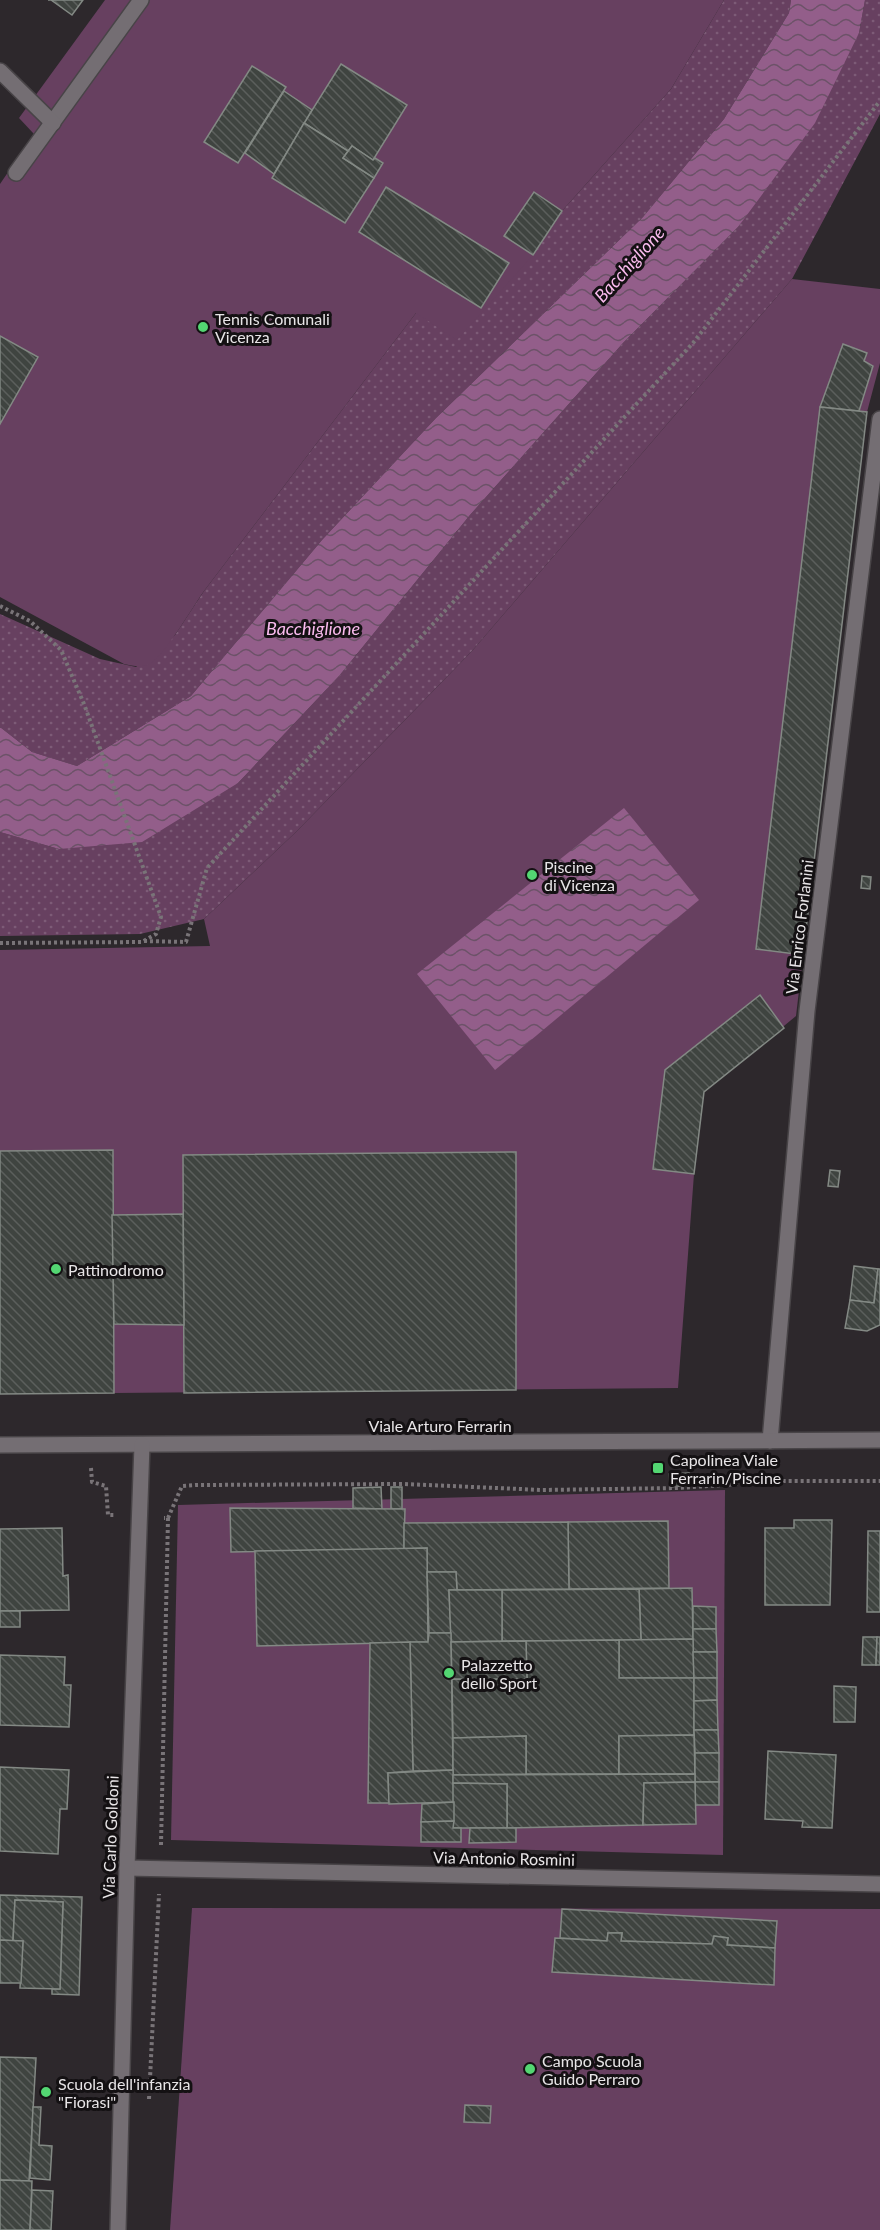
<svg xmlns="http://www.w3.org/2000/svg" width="880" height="2230" viewBox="0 0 880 2230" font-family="Lato,sans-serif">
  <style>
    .grass { fill: url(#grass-dots) }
    .green { fill: #674060 }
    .water { fill: url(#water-waves) }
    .building { fill: url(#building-back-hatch); stroke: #838984; stroke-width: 1.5 }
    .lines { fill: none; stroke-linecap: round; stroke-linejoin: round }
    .lane-casing { stroke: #484447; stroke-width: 18 }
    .street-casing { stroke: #484447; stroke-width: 18 }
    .path { stroke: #797478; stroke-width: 4; stroke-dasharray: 3 3; stroke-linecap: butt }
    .lane { stroke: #746e73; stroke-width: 15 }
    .street { stroke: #746e73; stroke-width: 15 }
    .poi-dot { fill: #53d672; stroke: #141113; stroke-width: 2 }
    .labels { text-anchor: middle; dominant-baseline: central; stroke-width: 6; stroke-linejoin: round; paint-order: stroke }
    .poi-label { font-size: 16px; fill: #e8e5e7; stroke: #141113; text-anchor: start }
    .street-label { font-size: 16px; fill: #e8e5e7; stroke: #141113 }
    .water-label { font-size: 18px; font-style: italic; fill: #fabbee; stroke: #141113 }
  </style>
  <defs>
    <pattern id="grass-dots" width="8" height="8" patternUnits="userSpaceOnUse" patternTransform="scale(1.5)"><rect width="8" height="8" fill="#674060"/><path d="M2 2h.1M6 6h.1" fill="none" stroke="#7d5b77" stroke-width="1.8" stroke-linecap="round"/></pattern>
    <pattern id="water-waves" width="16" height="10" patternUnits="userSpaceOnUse" patternTransform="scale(1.5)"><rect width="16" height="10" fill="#935e8a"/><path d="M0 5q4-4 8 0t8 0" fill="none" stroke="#6c5268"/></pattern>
    <pattern id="building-back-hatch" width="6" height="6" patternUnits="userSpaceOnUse" patternTransform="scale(1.5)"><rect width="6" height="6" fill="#3f4440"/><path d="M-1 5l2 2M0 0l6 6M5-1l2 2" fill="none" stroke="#5b5f5c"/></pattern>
  </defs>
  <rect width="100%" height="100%" fill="#2d282c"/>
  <g class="grass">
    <polygon points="724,0 791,0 789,13 724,119 643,217 436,418 322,540 191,696 77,766 32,752 0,727 0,614 100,659 136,667 175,635 204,591 416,313 533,255 562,211 671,89"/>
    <polygon points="865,0 880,0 880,114 792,279 472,651 297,831 204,919 140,934 0,936 0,832 59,849 238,783 339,676 470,515 623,343 738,227 859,33"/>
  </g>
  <g class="green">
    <path d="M105,0H724L671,89L562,211L533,255L457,340L416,313L204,591C194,605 164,656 151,663C143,668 133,666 124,664L0,597V184L34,134L19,118Z"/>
    <polygon points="792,279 880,289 880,363 867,412 796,1016 704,1092 694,1174 678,1388 0,1394 0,950 210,946 204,919 297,831 472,651"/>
    <polygon points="725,1490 723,1855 171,1840 178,1505"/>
    <polygon points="192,1908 880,1909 880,2230 170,2230"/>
  </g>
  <g class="water">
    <polygon points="791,0 865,0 859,33 815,123 738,227 623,343 470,515 339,676 238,783 142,842 59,849 0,832 0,727 32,752 77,766 191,696 322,540 436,418 643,217 724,119 789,13"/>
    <polygon points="624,808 699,900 495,1070 417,974"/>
  </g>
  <g class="building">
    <polygon points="48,0 83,0 72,15 51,0"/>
    <polygon points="341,64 407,105 373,160 352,146 348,151 304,123"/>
    <polygon points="252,66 286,87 238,163 204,142"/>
    <polygon points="284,91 312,110 274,174 245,153"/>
    <polygon points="304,123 348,151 343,158 374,178 345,223 272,178"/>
    <polygon points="352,146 373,160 375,158 383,163 374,178 343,158"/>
    <polygon points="386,187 509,263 481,308 359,232"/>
    <polygon points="534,192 562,211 533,255 504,236"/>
    <polygon points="0,336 38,357 0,424"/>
    <polygon points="843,344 867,353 864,361 873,366 859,411 820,407"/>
    <polygon points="820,407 867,412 803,955 756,949"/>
    <polygon points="862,876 871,877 870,889 861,888"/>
    <polygon points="760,995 784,1028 704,1092 694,1174 653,1169 665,1070"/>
    <polygon points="113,1150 114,1393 0,1394 0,1151"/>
    <polygon points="516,1152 516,1390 184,1393 183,1155"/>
    <polygon points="830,1170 840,1171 838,1187 828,1186"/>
    <polygon points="183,1214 184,1325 114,1324 112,1215"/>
    <polygon points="854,1266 878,1269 874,1303 850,1300"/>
    <polygon points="878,1269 880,1269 880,1325 867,1331 845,1328 850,1300 874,1303"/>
    <polygon points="689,1473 690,1485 670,1487 669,1474"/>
    <polygon points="381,1487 382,1509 353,1508 353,1488"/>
    <rect x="391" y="1487" width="11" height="22"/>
    <polygon points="230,1508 405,1509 404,1549 231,1552"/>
    <polygon points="794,1520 832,1520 830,1605 765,1605 765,1528 794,1528"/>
    <polygon points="668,1521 669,1588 569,1589 568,1522"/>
    <polygon points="568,1522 569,1589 457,1590 456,1572 427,1572 427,1548 404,1549 404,1523"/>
    <polygon points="62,1528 63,1576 68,1575 69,1610 0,1611 0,1529"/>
    <polygon points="868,1531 880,1531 880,1612 867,1612"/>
    <polygon points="427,1548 428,1642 257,1646 255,1551"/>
    <polygon points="427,1572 456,1572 457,1590 449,1590 451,1633 429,1633"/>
    <polygon points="692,1588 693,1639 641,1640 639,1589"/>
    <polygon points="639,1589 641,1640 502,1641 502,1590"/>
    <polygon points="449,1590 502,1590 502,1641 451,1642"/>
    <polygon points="693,1606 716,1607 716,1629 693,1629"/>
    <rect x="0" y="1611" width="20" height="16"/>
    <polygon points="693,1629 716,1629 717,1652 693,1652"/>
    <polygon points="429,1633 451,1633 453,1770 413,1771 410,1642 428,1642"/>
    <polygon points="863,1637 877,1637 876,1665 862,1665"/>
    <polygon points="877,1637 880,1637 880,1665 876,1665"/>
    <polygon points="693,1639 694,1678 619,1678 619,1640"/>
    <polygon points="619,1640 619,1678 694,1678 694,1735 619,1736 619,1774 526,1774 526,1736 453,1738 452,1679 527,1679 526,1641"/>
    <polygon points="526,1641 527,1679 452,1679 451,1642"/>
    <polygon points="410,1642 413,1771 388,1773 389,1803 368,1803 370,1643"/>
    <polygon points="693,1652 717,1652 717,1678 694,1678"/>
    <polygon points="0,1655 65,1657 64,1685 71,1685 69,1727 0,1725"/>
    <polygon points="694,1678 717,1678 717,1700 694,1701"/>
    <polygon points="834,1686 856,1687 855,1722 834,1722"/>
    <polygon points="717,1700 718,1730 694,1730 694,1701"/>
    <polygon points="694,1730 718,1730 719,1753 695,1753"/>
    <polygon points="694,1735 695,1774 619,1774 619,1736"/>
    <polygon points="526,1736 526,1774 453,1775 453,1738"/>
    <polygon points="768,1751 836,1755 832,1828 802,1827 803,1821 765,1819"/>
    <rect x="695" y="1753" width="24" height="29"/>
    <polygon points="0,1767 69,1770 67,1809 60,1809 58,1854 0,1851"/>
    <polygon points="453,1770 454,1802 389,1804 388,1773"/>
    <polygon points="695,1774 695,1782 644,1783 643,1825 507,1828 507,1784 453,1783 453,1775"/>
    <rect x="695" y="1782" width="24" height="23"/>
    <polygon points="695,1782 696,1824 643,1825 644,1783"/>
    <polygon points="453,1783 507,1784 507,1828 453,1828"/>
    <polygon points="454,1802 454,1821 421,1822 422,1804"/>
    <polygon points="454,1821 453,1828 461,1828 461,1842 421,1842 421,1822"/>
    <polygon points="470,1828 516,1828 516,1842 469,1843"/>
    <polygon points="0,1895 82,1897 79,1995 52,1994 52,1989 60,1989 63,1902 15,1900 13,1941 0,1940"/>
    <polygon points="15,1900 63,1902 60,1989 20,1988 23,1941 13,1941"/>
    <polygon points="562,1909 777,1921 775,1948 727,1945 728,1938 714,1936 712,1944 621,1941 622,1933 608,1933 607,1941 560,1938"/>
    <polygon points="608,1933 622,1933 621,1941 712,1944 714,1936 728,1938 727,1945 775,1948 774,1985 552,1972 555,1938 607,1941"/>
    <polygon points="0,1940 23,1941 21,1983 0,1983"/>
    <polygon points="0,2057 36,2058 29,2181 0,2180"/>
    <polygon points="465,2105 491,2106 490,2123 464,2122"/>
    <polygon points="33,2107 41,2107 39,2145 52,2146 50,2180 30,2178"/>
    <polygon points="0,2180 32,2181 30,2230 0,2230"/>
    <polygon points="32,2190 53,2191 51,2230 30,2230"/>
  </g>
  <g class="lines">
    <g class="lane-casing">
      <polyline id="lane" points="16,173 141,0"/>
    </g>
    <g class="street-casing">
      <g id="street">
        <polyline points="0,71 53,123"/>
        <polyline points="770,1441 807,1011 880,419"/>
        <polyline points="0,1445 880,1440"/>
        <polyline points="127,1868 880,1884"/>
        <polyline points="118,2230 127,1868 142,1445"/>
      </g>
    </g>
    <g class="path">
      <polyline points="0,606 30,621 61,650 84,704 161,917 156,934 142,942 0,943"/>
      <polyline points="144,941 186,942 207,868 693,343 880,101"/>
      <polyline points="91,1468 92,1482 106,1486 108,1515 114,1515"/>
      <polyline points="168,1518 182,1486 196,1485 405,1484 542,1490 678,1488 784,1481 880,1481"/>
      <polyline points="161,1845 168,1518 164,1518"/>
      <polyline points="149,2099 159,1894"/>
    </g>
    <use href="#lane" class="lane"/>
    <use href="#street" class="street"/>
  </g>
  <g class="poi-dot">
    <circle cx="203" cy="327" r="6"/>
    <circle cx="532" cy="875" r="6"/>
    <circle cx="56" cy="1269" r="6"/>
    <rect x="652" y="1462" width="12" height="12" rx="3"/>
    <circle cx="449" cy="1673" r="6"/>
    <circle cx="530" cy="2069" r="6"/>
    <circle cx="46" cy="2092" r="6"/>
  </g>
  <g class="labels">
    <g class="poi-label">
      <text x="215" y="318">Tennis Comunali<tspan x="215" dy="18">Vicenza</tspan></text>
      <text x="544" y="866">Piscine<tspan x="544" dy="18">di Vicenza</tspan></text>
      <text x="68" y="1269">Pattinodromo</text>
      <text x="670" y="1459">Capolinea Viale<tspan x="670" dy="18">Ferrarin/Piscine</tspan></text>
      <text x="461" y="1664">Palazzetto<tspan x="461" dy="18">dello Sport</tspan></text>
      <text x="542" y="2060">Campo Scuola<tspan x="542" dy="18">Guido Perraro</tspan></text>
      <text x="58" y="2083">Scuola dell'infanzia<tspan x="58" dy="18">"Fiorasi"</tspan></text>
    </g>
    <g class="street-label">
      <text transform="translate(799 927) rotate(-83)">Via Enrico Forlanini</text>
      <text x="440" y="1425">Viale Arturo Ferrarin</text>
      <text transform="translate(110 1837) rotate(-88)">Via Carlo Goldoni</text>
      <text transform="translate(504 1858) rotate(1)">Via Antonio Rosmini</text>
    </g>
    <g class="water-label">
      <text transform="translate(629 264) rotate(-48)">Bacchiglione</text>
      <text x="313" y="628">Bacchiglione</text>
    </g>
  </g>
</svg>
